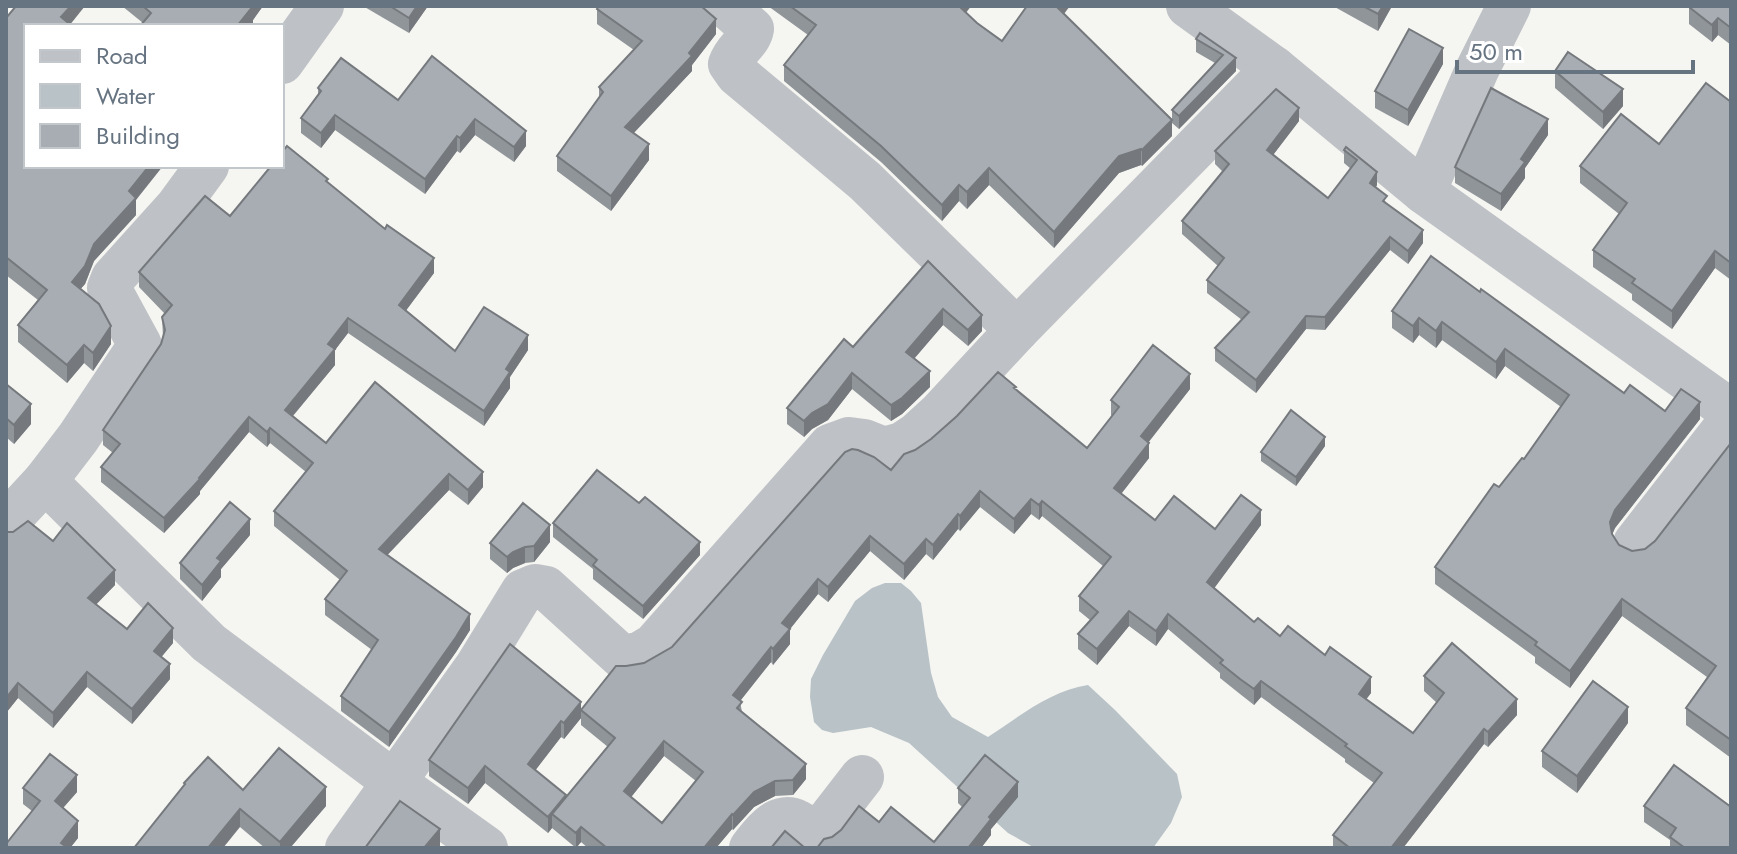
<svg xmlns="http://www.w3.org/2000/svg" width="1737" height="854" viewBox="0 0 1737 854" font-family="Jost,sans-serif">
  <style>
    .water { fill: #b8c2c7 }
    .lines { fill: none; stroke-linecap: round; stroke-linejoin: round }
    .minor { stroke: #bec1c5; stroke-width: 44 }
    .wall { fill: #90959a; fill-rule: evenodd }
    .shaded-wall { fill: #75797d }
    .building { fill: #a7adb3; stroke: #75797d; stroke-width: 2; fill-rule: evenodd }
  </style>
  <rect width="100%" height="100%" fill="#f5f5f1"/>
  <path class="water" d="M885,583H901L911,591L921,603L931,673L938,697L952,717L988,737C1020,716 1050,691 1088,685L1115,710L1177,774L1182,797L1171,823L1153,848H1035L1008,833L909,743L871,727L833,733L822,730L814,722L810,697L811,679L823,655L855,601L872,588Z"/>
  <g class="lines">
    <g class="minor">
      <path d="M726,6L752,29C750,42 735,49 730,64L737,74L865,181L1017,330"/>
      <polyline points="1188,6 1274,68 1424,192 1731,411"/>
      <polyline points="282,62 322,6"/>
      <polyline points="1424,192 1477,70 1509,6"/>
      <polyline points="45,481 209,643 394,782 486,848"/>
      <polyline points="6,523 45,481 78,438 140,345 109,288 113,278 177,207 207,166"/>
      <polyline points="1635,543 1731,420"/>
      <polyline points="347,848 477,666 523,591 535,586 546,588 622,657 639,654 654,645 830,446 849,439 864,441 884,449 902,444 917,434 940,413 1017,330 1274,68"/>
      <path d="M751,848C762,834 777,811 798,822C809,828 807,830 821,830L862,777"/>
    </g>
  </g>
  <g class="wall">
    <polygon points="122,6 263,6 253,20 253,24 143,23"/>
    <polygon points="363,6 428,6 409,33"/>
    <polygon points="768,6 971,6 966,13 977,23 1002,41 1064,14 1172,119 1172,110 1215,63 1196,52 1196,39 1236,58 1236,71 1179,129 1172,123 1172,136 1142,166 1141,165 1119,173 1054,248 989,185 967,209 959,201 942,221 881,162 784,81 784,65 808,35"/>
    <polygon points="1333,6 1392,6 1378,31"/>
    <polygon points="1731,6 1731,45 1718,35 1712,42 1689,24 1689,7"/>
    <polygon points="597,9 716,34 692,65 692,71 634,133 649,160 611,211 557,171 557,156 599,97 599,87 634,50 597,24"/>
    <polygon points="6,18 70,24 136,200 136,215 94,261 85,284 80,289 111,344 93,371 84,363 67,383 18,342 18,325 38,300 6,275"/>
    <polygon points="432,56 526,146 514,162 475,135 460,153 457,151 425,194 335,130 321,148 301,133 301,118 318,95 318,88 398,100"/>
    <polygon points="1443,64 1408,126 1375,108 1375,91"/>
    <polygon points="1555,71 1623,106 1603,129 1555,88"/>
    <polygon points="1731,102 1731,280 1715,268 1672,329 1632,300 1632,294 1593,267 1593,250 1619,214 1580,183 1580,166 1659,144"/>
    <polygon points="1299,121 1273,155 1328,198 1351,169 1344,163 1344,150 1346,147 1377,185 1376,187 1387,204 1423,243 1408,264 1390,250 1325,330 1306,329 1256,393 1215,361 1215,348 1242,320 1207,293 1207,280 1218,266 1182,234 1182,221 1223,172 1215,164 1215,151"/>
    <polygon points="1548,135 1525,168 1525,178 1501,211 1455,183 1455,167"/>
    <polygon points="328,182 434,273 406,310 455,351 528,350 510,377 510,388 484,426 348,333 335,350 335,365 293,416 326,443 375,382 483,487 468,505 449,490 387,555 470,630 456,652 389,747 341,711 341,696 372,650 325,615 325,599 340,580 274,526 274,511 306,472 270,443 267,447 249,432 200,491 200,494 164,533 101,482 101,467 113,453 103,445 103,430 161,344 163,337 162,317 165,314 139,287 139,272 230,216"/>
    <polygon points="928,261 982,331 968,346 943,325 914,359 930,387 902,414 891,421 852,389 828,420 812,429 804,437 787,424 787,408 853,347"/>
    <polygon points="1480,292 1624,393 1665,411 1700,419 1615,528 1612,535 1619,545 1632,551 1645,549 1655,541 1731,443 1731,758 1686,725 1686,708 1707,677 1622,616 1570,688 1535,663 1535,657 1435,584 1435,567 1524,459 1561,407 1505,366 1496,379 1442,340 1436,348 1419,335 1413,343 1392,328 1392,311"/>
    <polygon points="6,384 31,424 14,444 6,437"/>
    <path d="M1190,389L1148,442L1149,458L1121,494L1155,520L1215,529L1261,525L1214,588L1254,622L1280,636L1371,693L1366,699L1413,733L1437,703L1424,691V676L1517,715L1488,747L1484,744L1403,848H1333V835L1374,783L1345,762V759L1261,697L1254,705L1240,694L1220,678V673L1168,629L1156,646L1129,626L1097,665L1078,649V634L1090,620L1079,611V596L1103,566L1042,516L1039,520L1031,514L1014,534L980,507L960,531L958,529L933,560L926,554L904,580L870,551L828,602L818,594L790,629V644L773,665L771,662L740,701L742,712L806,779L793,795L775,796L754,807L733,830L732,829L716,848H588L581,842L576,848L552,828L548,833L485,783L468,804L429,776V760L510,644L581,718L564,739L561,737L535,770L566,797L608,747L581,725V710L626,666L644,663L672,647L915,450L1016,390L1087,448L1112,416L1111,415V400ZM664,756L696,781L662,823L631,797Z"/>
    <polygon points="1325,446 1296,486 1261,461 1261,452"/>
    <polygon points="639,503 700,555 643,619 593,579 593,569 553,537 553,523"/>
    <polygon points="6,532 53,541 115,585 96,604 127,629 173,643 161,657 170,679 132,724 87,687 53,728 18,698 6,713"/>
    <polygon points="250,535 221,569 221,577 202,601 180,579 180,563"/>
    <polygon points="550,542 534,562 525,563 513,568 507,573 490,559 490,543"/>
    <polygon points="1628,723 1577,793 1542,767 1542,751"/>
    <polygon points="184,783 243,790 326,806 290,848 265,848 240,827 184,786"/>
    <polygon points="23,788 77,792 63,808 78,838 70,848 6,848 32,811 23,804"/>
    <polygon points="958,788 1018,797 991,829 991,835 981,848 817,848 934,842 962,807 958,803"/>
    <polygon points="1644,806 1731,848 1670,848 1670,840 1644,822"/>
  </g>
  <g class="shaded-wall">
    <polygon points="71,6 85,6 69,26 61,17"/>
    <polygon points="251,6 263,6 253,20 253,24 251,26 237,26"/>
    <polygon points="417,6 428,6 409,33 409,18"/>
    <polygon points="958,6 971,6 958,22"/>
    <polygon points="1057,6 1070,6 1057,23"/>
    <polygon points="1383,6 1392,6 1378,31 1378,14"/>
    <polygon points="1718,18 1718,35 1712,42 1712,25"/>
    <polygon points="716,19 716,34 692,65 692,71 625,142 625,127"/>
    <polygon points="1443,48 1443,64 1408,126 1408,110"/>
    <polygon points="1236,58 1236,71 1179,129 1179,116"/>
    <polygon points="1623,89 1623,106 1603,129 1603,112"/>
    <polygon points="1299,108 1299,121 1267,163 1267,150"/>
    <polygon points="335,115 335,130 321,148 321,133"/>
    <polygon points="475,119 475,135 460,153 460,138"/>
    <polygon points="1548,119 1548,135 1525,168 1525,178 1501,211 1501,194 1521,159"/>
    <polygon points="1172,120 1172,136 1142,166 1142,150"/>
    <polygon points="526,131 526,146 514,162 514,147"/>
    <polygon points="457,136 457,151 425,194 425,179"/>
    <polygon points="649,144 649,160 611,211 611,196"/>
    <polygon points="1141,149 1141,165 1119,173 1054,248 1054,232 1119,156"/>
    <polygon points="149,166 163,166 136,200 136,215 94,261 85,284 72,299 72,282 94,244 129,191"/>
    <polygon points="989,168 989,185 967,209 967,192"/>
    <polygon points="1377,172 1377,185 1370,196 1370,183"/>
    <polygon points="959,185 959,201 942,221 942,205"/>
    <polygon points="1423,230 1423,243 1408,264 1408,251"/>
    <polygon points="1390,237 1390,250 1325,330 1325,317"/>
    <polygon points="1715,251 1715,268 1672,329 1672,311"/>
    <polygon points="434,258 434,273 399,320 399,305"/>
    <polygon points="943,309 943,325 906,368 906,352"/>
    <polygon points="982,315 982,331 968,346 968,330"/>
    <polygon points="1306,316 1306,329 1256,393 1256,380"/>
    <polygon points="348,318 348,333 335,350 335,365 285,425 285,410 328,344"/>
    <polygon points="1419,318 1419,335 1413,343 1413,326"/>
    <polygon points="1442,322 1442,340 1436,348 1436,331"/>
    <polygon points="111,326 111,344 93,371 93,353"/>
    <polygon points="528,335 528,350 510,377 510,388 484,426 484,411 506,369"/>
    <polygon points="84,345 84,363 67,383 67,365"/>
    <polygon points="1505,349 1505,366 1496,379 1496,362"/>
    <polygon points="930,371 930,387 902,414 891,421 891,405"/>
    <polygon points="852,373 852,389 828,420 812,429 804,437 804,421"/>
    <polygon points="1190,374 1190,389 1141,452 1141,436"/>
    <polygon points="1700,402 1700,419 1615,528 1610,539 1610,522 1615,510"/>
    <polygon points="31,404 31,424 14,444 14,425"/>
    <polygon points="249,417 249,432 200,491 200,494 164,533 164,518"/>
    <polygon points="270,428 270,443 267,447 267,432"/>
    <polygon points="1325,437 1325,446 1296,486 1296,477"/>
    <polygon points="1149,443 1149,458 1114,503 1114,488"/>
    <polygon points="483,472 483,487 468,505 468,490"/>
    <polygon points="449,474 449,490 379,564 379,549"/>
    <polygon points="980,491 980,507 960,531 960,516"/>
    <polygon points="1031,499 1031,514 1014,534 1014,519"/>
    <polygon points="1042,501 1042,516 1039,520 1039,505"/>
    <polygon points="1261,510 1261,525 1207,598 1207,582"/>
    <polygon points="958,514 958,529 933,560 933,545"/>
    <polygon points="250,519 250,535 221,569 221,577 202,601 202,585 217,558"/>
    <polygon points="550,525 550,542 534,562 534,546"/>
    <polygon points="870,536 870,551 828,602 828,587"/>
    <polygon points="926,539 926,554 904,580 904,564"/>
    <polygon points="700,542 700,555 643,619 643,606"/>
    <polygon points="525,547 525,563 513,568 507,573 507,557 513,552"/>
    <polygon points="115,570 115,585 88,613 88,598"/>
    <polygon points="818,579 818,594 790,629 790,644 773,665 773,649 782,623"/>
    <polygon points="1622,599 1622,616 1570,688 1570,671"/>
    <polygon points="1129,611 1129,626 1097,665 1097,649"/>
    <polygon points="470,614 470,630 456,652 389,747 389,732"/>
    <polygon points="1168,614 1168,629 1156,646 1156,631"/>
    <polygon points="173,628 173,643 154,666 154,651"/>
    <polygon points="771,647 771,662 733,710 733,695"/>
    <polygon points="170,664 170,679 132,724 132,709"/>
    <polygon points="87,672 87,687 53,728 53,713"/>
    <polygon points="1371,677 1371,693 1359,709 1359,694"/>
    <polygon points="1261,681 1261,697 1254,705 1254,689"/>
    <polygon points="18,683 18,698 6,713 6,698"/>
    <polygon points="1517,699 1517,715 1488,747 1488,732"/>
    <polygon points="581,702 581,718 564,739 564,723"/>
    <polygon points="1628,707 1628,723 1577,793 1577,776"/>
    <polygon points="561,721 561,737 528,780 528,764"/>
    <polygon points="1484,729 1484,744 1403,848 1391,848"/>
    <polygon points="664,741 664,756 624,806 624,791"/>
    <polygon points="806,764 806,779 793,795 793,780"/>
    <polygon points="485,766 485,783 468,804 468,788"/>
    <polygon points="77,775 77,792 55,817 55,801"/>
    <polygon points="775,781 775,796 754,807 733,830 733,815 754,792"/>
    <polygon points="1018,782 1018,797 991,829 991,835 981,848 968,848 989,817"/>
    <polygon points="326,787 326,806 290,848 280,848 280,842"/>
    <polygon points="566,795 566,811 552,814 552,828 548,833 548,817"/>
    <polygon points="240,809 240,827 223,848 208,848"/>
    <polygon points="732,814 732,829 716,848 704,848"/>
    <polygon points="78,821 78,838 70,848 61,848 61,843"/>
    <polygon points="581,827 581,842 576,848 576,833"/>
    <polygon points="440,829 440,846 438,848 424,848"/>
  </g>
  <g class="building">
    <polygon points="16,6 71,6 61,17 72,26 26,26 26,166 149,166 129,191 136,198 94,244 85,266 72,282 99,304 111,326 93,353 84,345 67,365 18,325 47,290 6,257 6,18"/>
    <polygon points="143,6 253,6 237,26 140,26 151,13"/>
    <polygon points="390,6 417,6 409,18"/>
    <polygon points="599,6 701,6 716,19 689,53 692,56 625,127 649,144 611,196 557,156 603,92 599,87 642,41 597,9"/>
    <polygon points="790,6 959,6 977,23 1002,41 1027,6 1057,6 1057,7 1172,120 1142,150 1141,149 1119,156 1054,232 989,168 967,192 959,185 942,205 881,146 784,65 816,25"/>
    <polygon points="1363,6 1383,6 1378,14"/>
    <polygon points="1690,6 1731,6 1731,28 1718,18 1712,25 1689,7"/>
    <polygon points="1409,29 1443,48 1408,110 1375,91"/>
    <polygon points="1200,33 1236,58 1179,116 1172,110 1223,55 1196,39"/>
    <polygon points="1568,52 1623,89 1603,112 1555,71"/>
    <polygon points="432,56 526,131 514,147 475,119 460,138 457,136 425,179 335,115 321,133 301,118 321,91 318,88 341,58 398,100"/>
    <polygon points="1706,83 1731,102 1731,263 1715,251 1672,311 1632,283 1635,279 1593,250 1627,203 1580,166 1621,114 1659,144"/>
    <polygon points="1491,88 1548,119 1521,159 1525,162 1501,194 1455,167"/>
    <polygon points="1276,89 1299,108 1267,150 1328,198 1357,160 1344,150 1346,147 1377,172 1370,183 1387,196 1383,201 1423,230 1408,251 1390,237 1325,317 1306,316 1256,380 1215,348 1249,312 1207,280 1224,258 1182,221 1229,164 1215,151"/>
    <polygon points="287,146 328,179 326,181 385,229 387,225 434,258 399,305 455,351 484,307 528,335 506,369 510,372 484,411 348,318 328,344 335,349 285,410 326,443 375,382 483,472 468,490 449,474 379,549 470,614 456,637 389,732 341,696 378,640 325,599 347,571 274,511 313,463 270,428 267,432 249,417 199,478 200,479 164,518 101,467 120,444 103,430 161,344 165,330 162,317 172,305 139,272 205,196 230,216 271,166 282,166 282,152"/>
    <polygon points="1431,256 1480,292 1481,289 1624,393 1630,385 1665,411 1681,389 1700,402 1615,510 1610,522 1612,534 1619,545 1632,551 1645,549 1655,541 1731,443 1731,740 1686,708 1716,666 1622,599 1570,671 1535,645 1537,642 1435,567 1494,484 1499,487 1522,458 1524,459 1569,395 1505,349 1496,362 1442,322 1436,331 1419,318 1413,326 1392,311"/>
    <polygon points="928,261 982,315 968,330 943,309 906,352 930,371 902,398 891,405 852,373 828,404 812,413 804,421 787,408 844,339 853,347"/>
    <path d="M1153,345L1190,374L1141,436L1149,443L1114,488L1155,520L1174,496L1215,529L1241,495L1261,510L1207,582L1254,622L1258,618L1280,636L1288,626L1325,655L1330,647L1371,677L1359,694L1413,733L1444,693L1424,676L1452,643L1517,699L1488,732L1484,729L1391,848H1350L1333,835L1382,773L1345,746L1347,744L1261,681L1254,689L1240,679L1220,663L1223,660L1168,614L1156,631L1129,611L1097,649L1078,634L1098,612L1079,596L1111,557L1042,501L1039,505L1031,499L1014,519L980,491L960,516L958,514L933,545L926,539L904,564L870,536L828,587L818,579L782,623L790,629L773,649L771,647L733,695L742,702L737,708L806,764L793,780L775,781L754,792L733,815L732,814L704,848H607L581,827L576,833L552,814L615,738L581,710L616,666H626L644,663L672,647L845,452L852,449L858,450L874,457L891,470L904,454L915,450L931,439L957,416L998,372L1016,387L1014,388L1087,448L1119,407L1111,400ZM664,741L703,772L662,823L624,791Z"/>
    <polygon points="6,384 31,404 14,425 6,418"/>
    <polygon points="1291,410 1325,437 1296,477 1261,452"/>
    <polygon points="597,470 639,503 645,497 700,542 643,606 593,565 597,560 553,523"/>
    <polygon points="230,502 250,519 217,558 221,561 202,585 180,563"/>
    <polygon points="523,503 550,525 534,546 525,547 513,552 507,557 490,543"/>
    <polygon points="28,521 53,541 67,523 115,570 88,598 127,629 148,603 173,628 154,651 170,664 132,709 87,672 53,713 18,683 6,698 6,532 13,532"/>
    <polygon points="510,644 581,702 564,723 561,721 528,764 566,795 548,817 485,766 468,788 429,760"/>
    <polygon points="1593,681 1628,707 1577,776 1542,751"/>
    <polygon points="279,748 326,787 280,842 240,809 208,848 134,848 185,784 184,783 208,757 243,790"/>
    <polygon points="50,754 77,775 55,801 78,821 61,843 68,848 6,848 6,844 40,801 23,788"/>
    <polygon points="985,755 1018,782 989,817 991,819 968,848 817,848 824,839 832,837 841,830 859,806 879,822 891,807 934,842 970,798 958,788"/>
    <polygon points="1674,765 1731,807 1731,848 1685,848 1670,837 1676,828 1644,806"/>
    <polygon points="400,801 440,829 424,848 365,848"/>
    <polygon points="785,831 805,848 771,848"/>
  </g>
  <rect width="1737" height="854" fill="none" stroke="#667380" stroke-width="16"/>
  <rect x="24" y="24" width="260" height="144" fill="#ffffff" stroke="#c2c7cc" stroke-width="2"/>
  <rect x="40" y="50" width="40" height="12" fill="#bec1c5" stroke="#c2c7cc" stroke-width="2"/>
  <text x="96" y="64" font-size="24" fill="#667380">Road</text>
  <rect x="40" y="84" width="40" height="24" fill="#b8c2c7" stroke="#c2c7cc" stroke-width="2"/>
  <text x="96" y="104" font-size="24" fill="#667380">Water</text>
  <rect x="40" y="124" width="40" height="24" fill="#a7adb3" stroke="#c2c7cc" stroke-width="2"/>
  <text x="96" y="144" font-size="24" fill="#667380">Building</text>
  <path d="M1457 60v12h236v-12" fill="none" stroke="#667380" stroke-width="4"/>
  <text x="1469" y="60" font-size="24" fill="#667380" stroke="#ffffff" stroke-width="6" paint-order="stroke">50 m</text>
</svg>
